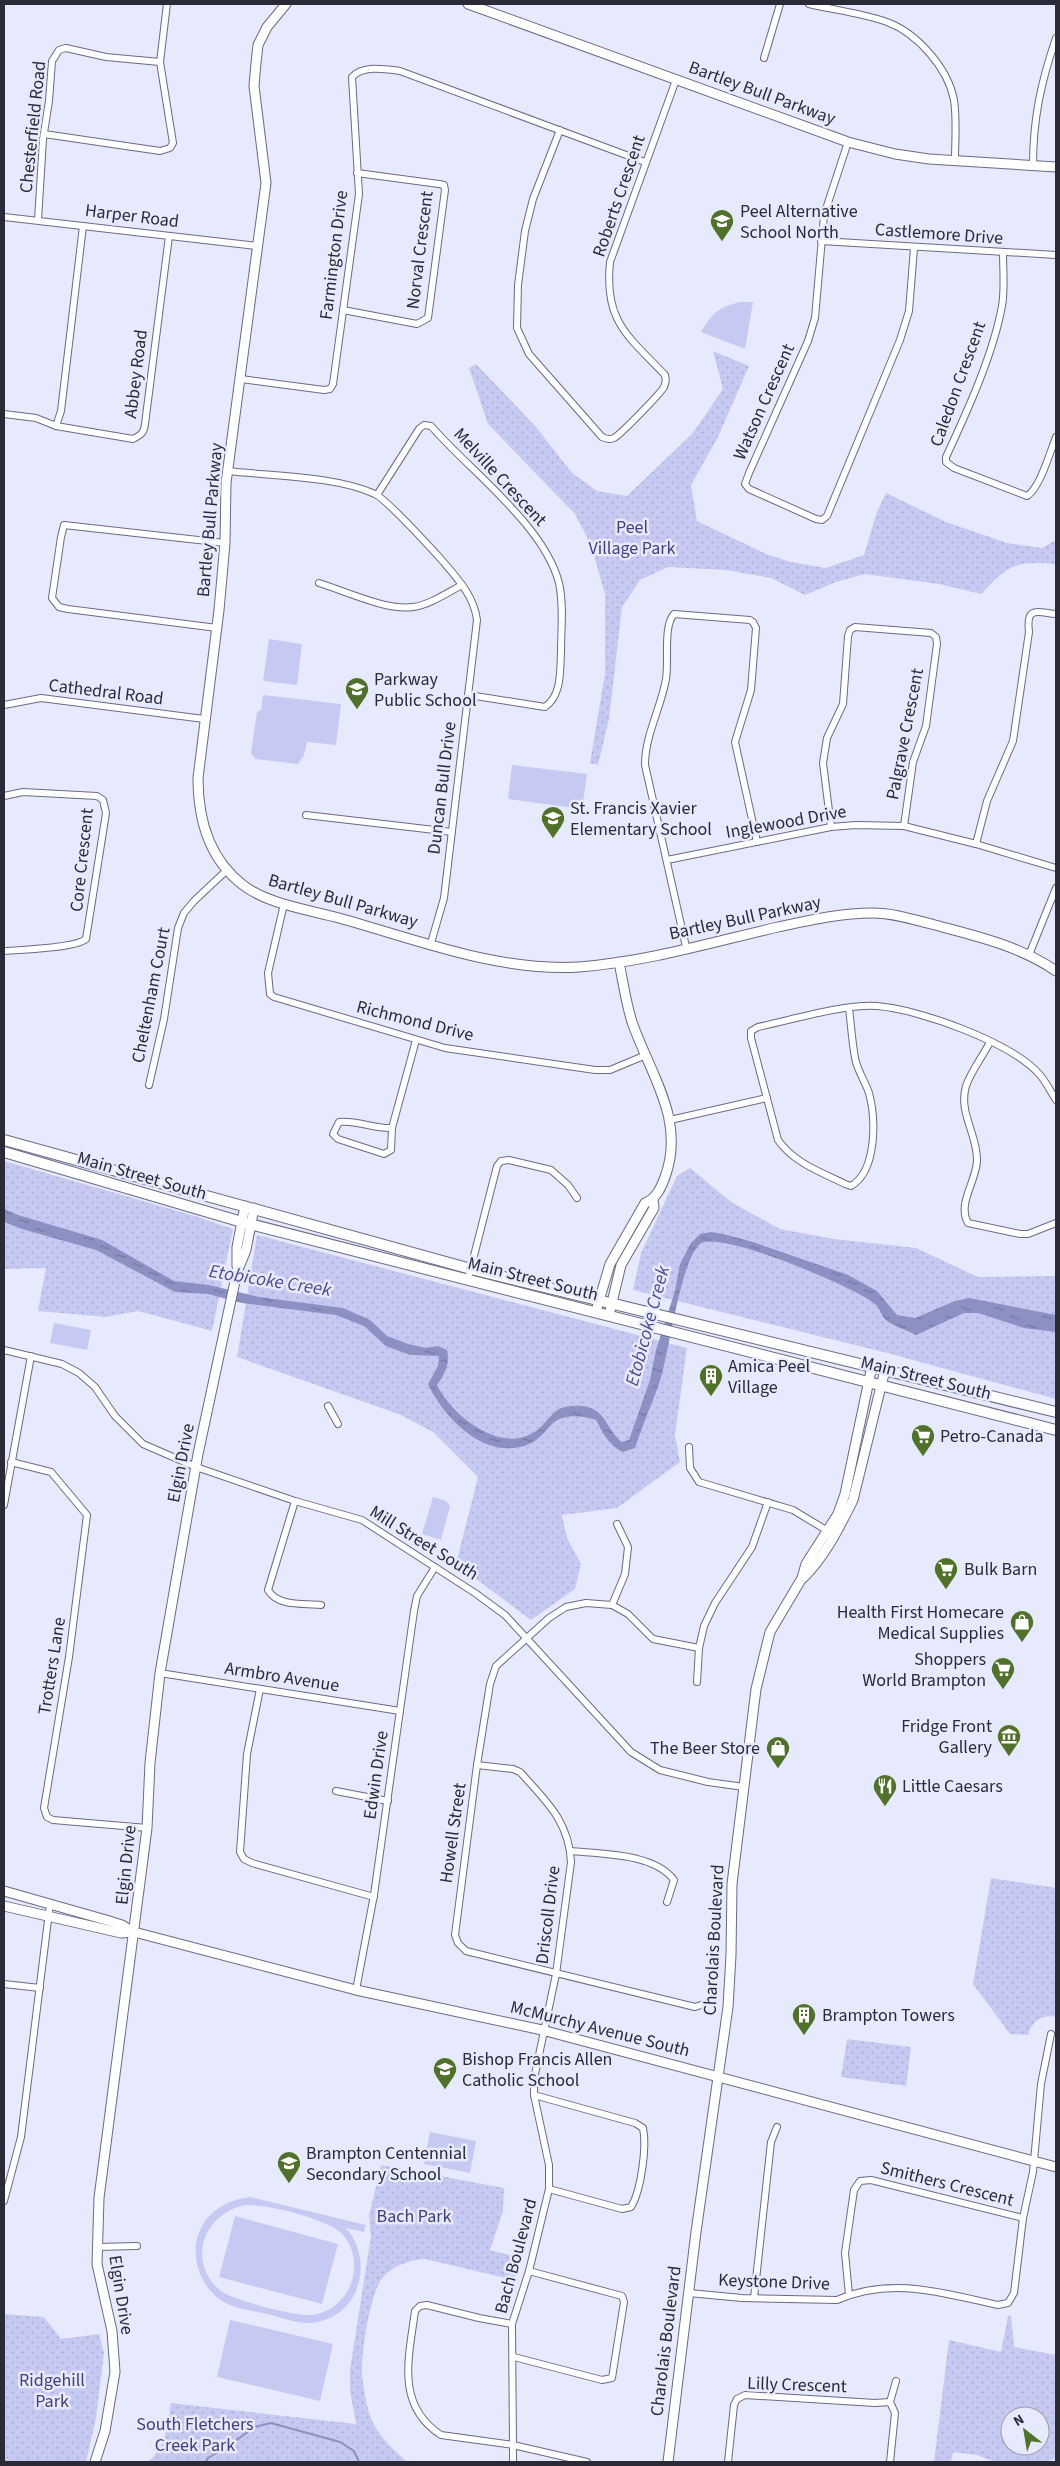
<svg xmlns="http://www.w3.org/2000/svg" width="1060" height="2466" viewBox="0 0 1060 2466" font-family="'Source Sans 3',sans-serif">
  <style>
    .grass { fill: #c6caf2; fill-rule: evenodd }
    .park { fill: url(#park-dots); fill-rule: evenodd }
    .water { fill: url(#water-ripples) }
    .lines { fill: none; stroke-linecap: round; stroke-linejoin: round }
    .stream { stroke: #8c90c3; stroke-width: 2 }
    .street-casing { stroke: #686b87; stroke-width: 8 }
    .secondary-casing { stroke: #686b87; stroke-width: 11 }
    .primary-casing { stroke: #686b87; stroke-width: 12 }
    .street { stroke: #fff; stroke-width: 6 }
    .secondary { stroke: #fff; stroke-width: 9 }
    .primary { stroke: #fff; stroke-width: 10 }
    .labels { text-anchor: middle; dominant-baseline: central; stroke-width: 5; stroke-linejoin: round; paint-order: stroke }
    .street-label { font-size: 18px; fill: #2a2b37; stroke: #e7eafd }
    .poi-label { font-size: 18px; fill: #2a2b37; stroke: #e7eafd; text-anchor: start }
    .park-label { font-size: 18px; fill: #3f4080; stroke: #e7eafd }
    .water-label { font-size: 19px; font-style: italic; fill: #4b4d8e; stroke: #e7eafd }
  </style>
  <defs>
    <pattern id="park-dots" width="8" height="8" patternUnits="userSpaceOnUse" patternTransform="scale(1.25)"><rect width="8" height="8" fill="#c6caf2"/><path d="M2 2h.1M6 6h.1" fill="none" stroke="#aaaed0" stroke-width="1.8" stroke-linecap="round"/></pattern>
    <pattern id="water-ripples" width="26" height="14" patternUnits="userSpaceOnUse" patternTransform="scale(1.25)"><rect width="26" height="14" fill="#8c90c3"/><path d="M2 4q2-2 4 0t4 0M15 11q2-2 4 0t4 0" fill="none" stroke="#73769f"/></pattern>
  </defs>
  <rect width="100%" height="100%" fill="#e7eafd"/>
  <g class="grass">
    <path d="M740,302H753L745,349L701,332C712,313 719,307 740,302Z"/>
    <polygon points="269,639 302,644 297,685 263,681"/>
    <polygon points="263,695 341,704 336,745 307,742 304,755 298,764 255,759 251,753 257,712 261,710"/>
    <polygon points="512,765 587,774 582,809 508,799"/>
    <polygon points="54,1323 91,1330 87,1350 50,1343"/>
    <polygon points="433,1497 446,1501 450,1506 441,1540 422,1534"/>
    <polygon points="430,2132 476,2141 470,2173 424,2164"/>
    <path d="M250,2197L366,2225L364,2232L346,2228C375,2262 360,2318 311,2323C298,2324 283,2318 271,2315C257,2311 239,2310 226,2303C203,2292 190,2260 198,2235C206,2212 226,2200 250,2197ZM245,2205C266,2204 328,2219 342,2234C368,2263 350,2310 312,2315C298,2317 232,2300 221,2291C186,2262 203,2214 245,2205Z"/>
    <polygon points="235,2216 338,2244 322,2304 219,2277"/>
    <polygon points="230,2320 333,2344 320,2401 217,2377"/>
  </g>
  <g class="park">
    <path d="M713,351L749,366L718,437L691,485L697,521L766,554L791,562L826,568L864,555L877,512L886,493L946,522L1007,543L1042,548L1056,540V564C1015,561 1009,564 981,594L939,584L865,574L836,582L805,595L771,578L726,570L668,567L640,580L622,607L609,719L598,765L590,763L605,674V594L591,545L575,514L488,424L469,368L476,364L536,427L572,473L597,491L627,496L693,433L723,389Z"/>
    <polygon points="4,1161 195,1216 233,1229 212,1331 138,1311 106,1317 38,1311 46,1268 4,1269"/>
    <polygon points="690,1168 731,1202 780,1229 834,1239 916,1248 978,1277 1056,1276 1056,1399 887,1353 633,1290 641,1253 677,1176"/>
    <polygon points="257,1235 687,1348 675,1435 680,1462 617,1508 562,1515 567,1538 581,1564 575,1589 531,1620 456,1564 478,1477 433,1432 401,1415 237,1357"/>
    <path d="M991,1878L1056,1888V2017C1042,2014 1032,2021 1028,2035L1010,2034L973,1984Z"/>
    <polygon points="847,2039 911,2047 906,2086 841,2077"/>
    <path d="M381,2165L504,2188L503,2211L490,2250L520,2258L514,2280L425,2259C409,2260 391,2266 381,2280C370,2297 363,2344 362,2365C361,2380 367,2412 374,2425C382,2439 395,2451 407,2462H148C166,2447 168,2425 171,2403L356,2424L350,2390V2370L371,2236L369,2216Z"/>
    <polygon points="4,2314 44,2317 61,2339 99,2334 104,2353 96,2418 86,2462 4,2462"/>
    <path d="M1011,2315L1014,2347L1056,2355V2458L1046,2462H995L977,2455L953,2452L951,2462H934L949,2340L1001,2352L1008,2316ZM1010,2416H1040V2446H1010Z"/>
  </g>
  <path class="water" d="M4,1209L18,1215L102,1240L174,1281L209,1285L259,1297L343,1308L370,1320L387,1336L408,1344L426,1348L438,1346L447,1350C450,1364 445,1374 437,1385C451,1414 497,1452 531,1434C553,1422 549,1403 582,1406C606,1408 606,1430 622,1442L629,1440L650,1380L656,1350L675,1291L680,1264L691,1243L700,1234L711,1232L723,1234L753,1242L848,1275L877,1291L897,1315L915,1318L955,1301L969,1298L1056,1315V1332L1024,1328L978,1313H964L916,1335C907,1330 893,1326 886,1320C881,1316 880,1308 875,1304C857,1288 718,1229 700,1244C680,1261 669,1355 659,1384C651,1406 642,1426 635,1448L623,1452C609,1446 603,1433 596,1420C582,1416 564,1413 552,1424C545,1431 539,1440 529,1444C487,1462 445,1420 428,1384L438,1366L439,1356L410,1355L386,1346L364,1326L336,1315L242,1303L208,1294L175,1292L96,1250L22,1229L4,1222Z"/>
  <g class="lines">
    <polyline class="stream" points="206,2462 208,2458 229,2446 254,2427 271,2423 340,2442 354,2451 359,2462"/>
    <g class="street-casing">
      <g id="street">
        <path d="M809,4C834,10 862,13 887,22C917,33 948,68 954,100C957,119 955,141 955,161"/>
        <polyline points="764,58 780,4"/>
        <path d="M560,130L533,199L525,231L518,285L517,328L529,354L602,437C606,439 610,440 614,438C621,434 660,394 664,387C666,383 666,379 665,375C627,335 604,321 610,262L676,80"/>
        <polyline points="44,134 160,151 170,148 173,143 160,62 167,4"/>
        <polyline points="848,142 824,215 815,318 808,341 749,473 745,484 749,489 816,519 822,520 827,516 900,340 909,311 914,248"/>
        <path d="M1033,165C1033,119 1041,82 1056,38"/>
        <polyline points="4,217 257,246"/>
        <polyline points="38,220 43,139 49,101 52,61 56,55 59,50 66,48 106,57 160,62"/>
        <polyline points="821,241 1056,255"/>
        <path d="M1003,252C1003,270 1005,289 1002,306C993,355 967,412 946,457V462L954,468L1027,496C1040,488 1050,452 1056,437"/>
        <polyline points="343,310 417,324 428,318 445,190 444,185 439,184 357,173"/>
        <path d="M241,379L324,390L330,389L333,384L359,194L352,77C363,65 385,69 400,71L645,162"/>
        <path d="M4,414L36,418L56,426L133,439C141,435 144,433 145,424L169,236"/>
        <polyline points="56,426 61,411 83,226"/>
        <path d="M228,471C271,476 336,476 375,494C387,500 429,546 440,558C456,577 474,595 477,620L444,898L431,943"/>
        <path d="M377,495L419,429L424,425L431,426C470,471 544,525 559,583C564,605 561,629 561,651C560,671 562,695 545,707L469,695"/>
        <path d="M319,583C345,591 387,611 413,607C429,605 447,593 462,585"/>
        <polyline points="217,628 68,609 59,607 52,598 61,537 64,525 225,543"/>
        <polyline points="4,705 41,698 204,719"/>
        <path d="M4,796L23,792L97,796L103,800L106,813L86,939C76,948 20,950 4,951"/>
        <polyline points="306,815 452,832"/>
        <polyline points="831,827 823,763 827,738 843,704 848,636 850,630 855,627 931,633 936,637 937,644 926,726 913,762 904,826"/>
        <path d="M976,844L987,801L1013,741L1029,632C1026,606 1036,612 1056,614"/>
        <polyline points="667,860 831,827 856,825 904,826 976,844 1056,868"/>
        <polyline points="284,904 268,973 270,994 274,997 445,1048 595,1070 610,1070 646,1055"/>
        <path d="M686,947L645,765C645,735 661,708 666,679C669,661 663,626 674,614L750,620L753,622L756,628L751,690L735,742L757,842"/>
        <polyline points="1029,955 1056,888"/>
        <path d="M849,1008C851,1025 852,1041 855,1058C857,1070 865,1081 869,1093C876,1119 877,1171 851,1186L845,1184C821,1172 794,1163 778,1140L751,1038V1031L758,1027C792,1020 843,1004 877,1006C919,1009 1013,1043 1040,1075C1046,1082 1051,1092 1056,1100"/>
        <path d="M990,1042C983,1056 971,1071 966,1086C958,1113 978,1135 977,1161C976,1182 957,1204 968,1223L1020,1234H1028L1056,1223"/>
        <polyline points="149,1085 164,1019 178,928 184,913 194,901 227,870"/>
        <polyline points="670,1120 767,1098"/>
        <path d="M392,1128L391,1150L384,1154L338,1139L333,1134L339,1122C357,1120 374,1129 392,1128L416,1040"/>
        <polyline points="468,1279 497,1166 501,1161 509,1160 551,1170 568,1185 577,1198"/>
        <polyline points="4,1350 62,1364 79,1373 95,1387 115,1416 143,1444 196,1467 295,1501 362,1520 475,1593 505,1615 631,1752 660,1770 708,1782 744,1787"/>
        <polyline points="328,1406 338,1424"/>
        <polyline points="689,1447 690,1468 699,1482 793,1510 831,1533"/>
        <polyline points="11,1462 51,1472 87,1515 69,1657 44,1808 47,1817 53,1820 147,1828"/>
        <path d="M295,1501L268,1590C278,1607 303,1603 321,1605"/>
        <polyline points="4,1505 31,1356"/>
        <polyline points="612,1605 625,1574 628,1547 617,1524"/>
        <polyline points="699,1648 653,1639 628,1614 612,1605 586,1603 566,1607 549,1618 496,1666 490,1684 477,1765 455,1935 458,1943 466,1951 695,2007 704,2004"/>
        <polyline points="160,1673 400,1711"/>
        <polyline points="697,1682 699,1648 704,1626 715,1603 752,1547 768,1502"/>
        <polyline points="260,1689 247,1754 240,1852 244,1859 252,1863 374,1897"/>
        <path d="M477,1765L513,1769L520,1772C546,1801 569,1821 571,1862L556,1974L534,2079V2095L549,2165V2189L529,2271L512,2324L513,2445L587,2462"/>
        <polyline points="336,1791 388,1801"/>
        <path d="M570,1851C601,1854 654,1853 674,1880L667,1902"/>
        <polyline points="4,1984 40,1988"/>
        <polyline points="356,1990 374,1895 414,1611 417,1596 435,1567"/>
        <path d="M534,2095L635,2123L643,2128C647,2147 641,2191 631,2207L622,2209L549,2189"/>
        <polyline points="4,2201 21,2137 50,1904"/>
        <polyline points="97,2247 137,2246"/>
        <path d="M689,2293L742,2298L837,2300C892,2276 942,2293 998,2305L1008,2303L1014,2293L1023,2218L1033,2172L1041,2084L1051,2034"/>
        <polyline points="849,2295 845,2253 854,2190 860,2181 871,2180 1023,2218"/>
        <polyline points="754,2298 771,2142 777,2127"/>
        <path d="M512,2324L479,2318L427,2305L420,2306L415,2311C409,2357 395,2405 441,2435L513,2445V2462"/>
        <polyline points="514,2357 602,2380 612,2378 624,2302 622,2296 529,2271"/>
        <polyline points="890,2402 896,2381"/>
        <polyline points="728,2462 734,2405 737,2399 745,2395 875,2403 890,2402 895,2413 890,2462"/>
      </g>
    </g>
    <g class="secondary-casing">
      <g id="secondary">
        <path d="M286,4L267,27L258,45L256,63L254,86L266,183L226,483L225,543L219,610L198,778C198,818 209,859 243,885C267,904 310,910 339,918C415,939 498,972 579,967C646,962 713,942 778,927C810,920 840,913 873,913C894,913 915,920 935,925C976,936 1020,946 1056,971"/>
        <polyline points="468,4 848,142 895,154 929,159 1056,167"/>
        <polyline points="237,1266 237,1247 245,1206"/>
        <path d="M596,1311L610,1264L645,1203C656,1199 661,1188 665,1177C686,1120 650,1074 632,1022C626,1003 623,982 619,962"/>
        <polyline points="609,1315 621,1265 654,1208 653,1200"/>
        <path d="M803,1578C825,1557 840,1526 853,1500L885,1370"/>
        <polyline points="4,1891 106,1920 122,1925 133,1932"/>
        <polyline points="4,1906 121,1933 134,1932 356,1990 542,2030 1056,2167"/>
        <polyline points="95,2462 105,2431 115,2372 112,2331 97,2264 99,2198 147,1828 150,1763 160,1673 198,1454 237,1272 246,1250 254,1208"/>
        <polyline points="668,2462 696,2232 728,2007 731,1955 732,1884 756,1689 770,1632 802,1578 806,1564 838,1514 845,1494 872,1366"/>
      </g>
    </g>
    <g class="primary-casing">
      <g id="primary">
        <polyline points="4,1140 471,1269 1056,1412"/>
        <polyline points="4,1152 242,1222 1056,1430"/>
      </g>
    </g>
    <use href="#street" class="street"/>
    <use href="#secondary" class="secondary"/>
    <use href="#primary" class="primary"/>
  </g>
  <defs>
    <g id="school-pin" transform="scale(1.25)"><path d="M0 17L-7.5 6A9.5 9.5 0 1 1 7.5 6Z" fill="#4f7128" stroke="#e7eafd"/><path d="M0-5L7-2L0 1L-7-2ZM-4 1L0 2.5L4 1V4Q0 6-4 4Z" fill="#fff"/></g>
    <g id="building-pin" transform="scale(1.25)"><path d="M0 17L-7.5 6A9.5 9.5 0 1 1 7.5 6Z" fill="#4f7128" stroke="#e7eafd"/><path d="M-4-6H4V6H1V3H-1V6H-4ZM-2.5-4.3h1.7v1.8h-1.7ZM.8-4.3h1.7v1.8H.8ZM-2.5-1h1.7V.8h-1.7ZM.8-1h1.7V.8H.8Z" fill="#fff"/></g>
    <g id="supermarket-pin" transform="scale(1.25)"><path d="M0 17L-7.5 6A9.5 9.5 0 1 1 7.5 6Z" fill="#4f7128" stroke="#e7eafd"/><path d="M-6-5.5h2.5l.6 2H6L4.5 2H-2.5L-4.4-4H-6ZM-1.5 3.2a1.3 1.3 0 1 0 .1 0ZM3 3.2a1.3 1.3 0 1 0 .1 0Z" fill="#fff"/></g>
    <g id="shop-pin" transform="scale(1.25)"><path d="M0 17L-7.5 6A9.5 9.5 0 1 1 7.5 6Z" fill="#4f7128" stroke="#e7eafd"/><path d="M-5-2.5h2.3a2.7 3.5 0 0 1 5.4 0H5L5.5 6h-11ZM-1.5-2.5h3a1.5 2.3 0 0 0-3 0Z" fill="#fff"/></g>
    <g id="museum-pin" transform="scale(1.25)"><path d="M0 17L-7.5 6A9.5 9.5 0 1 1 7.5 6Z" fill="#4f7128" stroke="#e7eafd"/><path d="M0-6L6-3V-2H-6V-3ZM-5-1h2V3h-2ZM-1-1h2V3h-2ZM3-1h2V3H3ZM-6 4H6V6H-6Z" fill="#fff"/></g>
    <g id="restaurant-pin" transform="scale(1.25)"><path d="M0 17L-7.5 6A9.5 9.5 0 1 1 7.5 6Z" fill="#4f7128" stroke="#e7eafd"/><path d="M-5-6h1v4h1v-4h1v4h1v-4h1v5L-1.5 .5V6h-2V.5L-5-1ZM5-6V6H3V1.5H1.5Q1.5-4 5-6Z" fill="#fff"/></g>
  </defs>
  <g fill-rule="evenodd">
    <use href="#school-pin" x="722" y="221"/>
    <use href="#school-pin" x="357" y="689"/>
    <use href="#school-pin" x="553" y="818"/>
    <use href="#building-pin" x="711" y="1376"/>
    <use href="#supermarket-pin" x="923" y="1436"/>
    <use href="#supermarket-pin" x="946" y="1569"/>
    <use href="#shop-pin" x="1022" y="1622"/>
    <use href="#supermarket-pin" x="1003" y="1669"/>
    <use href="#museum-pin" x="1009" y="1736"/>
    <use href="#shop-pin" x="778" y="1748"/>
    <use href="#restaurant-pin" x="885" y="1786"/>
    <use href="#building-pin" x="804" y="2015"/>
    <use href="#school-pin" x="445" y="2069"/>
    <use href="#school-pin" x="289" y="2163"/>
  </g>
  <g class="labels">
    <g class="street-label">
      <text transform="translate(762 93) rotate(20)">Bartley Bull Parkway</text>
      <text transform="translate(33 127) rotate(-84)">Chesterfield Road</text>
      <text transform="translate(619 196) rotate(-71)">Roberts Crescent</text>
      <text transform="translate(132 216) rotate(7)">Harper Road</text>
      <text transform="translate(939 234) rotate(4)">Castlemore Drive</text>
      <text transform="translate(420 250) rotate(-83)">Norval Crescent</text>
      <text transform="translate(334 255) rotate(-83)">Farmington Drive</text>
      <text transform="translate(136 374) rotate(-83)">Abbey Road</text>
      <text transform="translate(958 384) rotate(-70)">Caledon Crescent</text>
      <text transform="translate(764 402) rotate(-66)">Watson Crescent</text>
      <text transform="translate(500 477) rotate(47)">Melville Crescent</text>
      <text transform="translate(210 520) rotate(-85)">Bartley Bull Parkway</text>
      <text transform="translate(106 692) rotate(7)">Cathedral Road</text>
      <text transform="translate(905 734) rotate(-79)">Palgrave Crescent</text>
      <text transform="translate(442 788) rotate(-83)">Duncan Bull Drive</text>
      <text transform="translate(786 822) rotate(-10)">Inglewood Drive</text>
      <text transform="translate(82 860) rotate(-84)">Core Crescent</text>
      <text transform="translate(343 901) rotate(16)">Bartley Bull Parkway</text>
      <text transform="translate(745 918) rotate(-12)">Bartley Bull Parkway</text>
      <text transform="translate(151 995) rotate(-79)">Cheltenham Court</text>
      <text transform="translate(415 1021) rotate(14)">Richmond Drive</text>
      <text transform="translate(142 1176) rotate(16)">Main Street South</text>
      <text transform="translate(533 1279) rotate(14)">Main Street South</text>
      <text transform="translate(926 1378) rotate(14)">Main Street South</text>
      <text transform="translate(181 1463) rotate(-79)">Elgin Drive</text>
      <text transform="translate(424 1543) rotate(32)">Mill Street South</text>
      <text transform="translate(52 1666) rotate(-81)">Trotters Lane</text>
      <text transform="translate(282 1677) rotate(9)">Armbro Avenue</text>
      <text transform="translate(376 1775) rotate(-82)">Edwin Drive</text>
      <text transform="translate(453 1833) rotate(-82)">Howell Street</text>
      <text transform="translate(126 1865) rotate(-84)">Elgin Drive</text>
      <text transform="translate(548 1915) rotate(-83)">Driscoll Drive</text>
      <text transform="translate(714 1940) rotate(-87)">Charolais Boulevard</text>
      <text transform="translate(600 2029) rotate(14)">McMurchy Avenue South</text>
      <text transform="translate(947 2184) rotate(14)">Smithers Crescent</text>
      <text transform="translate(516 2256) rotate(-75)">Bach Boulevard</text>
      <text transform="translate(774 2282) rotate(2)">Keystone Drive</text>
      <text transform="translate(121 2295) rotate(81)">Elgin Drive</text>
      <text transform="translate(666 2341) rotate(-83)">Charolais Boulevard</text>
      <text transform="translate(797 2385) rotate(2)">Lilly Crescent</text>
    </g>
    <g class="poi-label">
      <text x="740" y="211">Peel Alternative<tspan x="740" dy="21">School North</tspan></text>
      <text x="374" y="679">Parkway<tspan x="374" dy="21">Public School</tspan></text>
      <text x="570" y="808">St. Francis Xavier<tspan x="570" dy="21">Elementary School</tspan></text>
      <text x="728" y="1366">Amica Peel<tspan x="728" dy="21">Village</tspan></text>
      <text x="940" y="1436">Petro-Canada</text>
      <text x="964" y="1569">Bulk Barn</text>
      <text x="1004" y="1612" text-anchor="end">Health First Homecare<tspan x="1004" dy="21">Medical Supplies</tspan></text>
      <text x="986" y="1659" text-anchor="end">Shoppers<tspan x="986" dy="21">World Brampton</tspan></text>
      <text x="992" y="1726" text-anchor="end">Fridge Front<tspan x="992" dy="21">Gallery</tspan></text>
      <text x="760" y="1748" text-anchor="end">The Beer Store</text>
      <text x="902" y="1786">Little Caesars</text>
      <text x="822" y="2015">Brampton Towers</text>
      <text x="462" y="2059">Bishop Francis Allen<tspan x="462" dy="21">Catholic School</tspan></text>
      <text x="306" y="2153">Brampton Centennial<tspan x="306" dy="21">Secondary School</tspan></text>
    </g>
    <g class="park-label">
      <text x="632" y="527">Peel<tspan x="632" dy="21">Village Park</tspan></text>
      <text x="414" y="2216">Bach Park</text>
      <text x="52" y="2380">Ridgehill<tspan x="52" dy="21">Park</tspan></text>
      <text x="195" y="2424">South Fletchers<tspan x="195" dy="21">Creek Park</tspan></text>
    </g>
    <g class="water-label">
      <text transform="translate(270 1281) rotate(9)">Etobicoke Creek</text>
      <text transform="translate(648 1326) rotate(-75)">Etobicoke Creek</text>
    </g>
  </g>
  <rect width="1060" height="2466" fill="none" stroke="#2a2b37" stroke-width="10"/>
  <g transform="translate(1025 2431) rotate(329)"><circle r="24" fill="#e7eafd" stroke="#9b9eae"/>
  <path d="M0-4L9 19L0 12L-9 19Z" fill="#4f7128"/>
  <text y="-8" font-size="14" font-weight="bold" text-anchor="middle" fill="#2a2b37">N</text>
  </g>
</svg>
